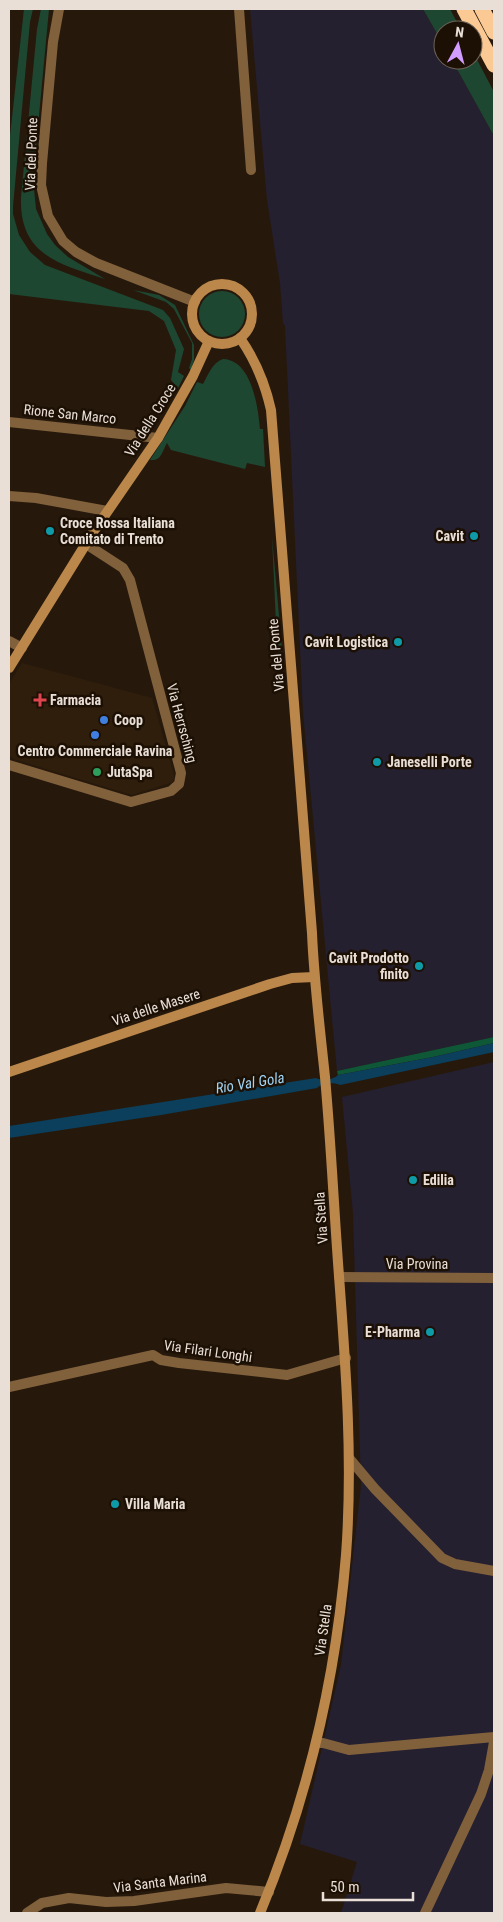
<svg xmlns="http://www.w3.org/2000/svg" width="503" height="1922" viewBox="0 0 503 1922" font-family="'Roboto Condensed',sans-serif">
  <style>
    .built { fill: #301e0c }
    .industrial { fill: #242030 }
    .green { fill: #1e4732 }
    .forest { fill: #0e5838 }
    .water { fill: #0c3f5b }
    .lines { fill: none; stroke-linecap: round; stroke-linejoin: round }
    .street { stroke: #81603c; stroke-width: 10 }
    .secondary { stroke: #bb874b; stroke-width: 10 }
    .highway { stroke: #fac994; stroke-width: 15 }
    .culture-dot { fill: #0f9aa8; stroke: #1c1004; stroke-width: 2 }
    .health-dot { fill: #e0444e; stroke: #1c1004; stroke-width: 2 }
    .shop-dot { fill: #3f7fe0; stroke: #1c1004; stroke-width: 2 }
    .leisure-dot { fill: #2e9e5b; stroke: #1c1004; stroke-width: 2 }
    .labels { text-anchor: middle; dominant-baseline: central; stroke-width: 5; stroke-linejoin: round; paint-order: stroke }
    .street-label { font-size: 14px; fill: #e9dfd7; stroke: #1c1004 }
    .poi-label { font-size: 14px; font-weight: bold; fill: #e9dfd7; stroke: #1c1004; text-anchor: start }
    .water-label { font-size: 15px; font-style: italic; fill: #a0d3f4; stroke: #1c1004 }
  </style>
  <rect width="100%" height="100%" fill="#26190c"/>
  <polygon class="built" points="22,663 152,698 173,771 174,777 173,782 132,795 16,760 9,756 9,684"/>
  <g class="industrial">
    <polygon points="250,9 423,9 443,44 443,60 452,60 494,136 494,1037 337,1071 303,712 285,326 283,323 280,283 267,200"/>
    <polygon points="494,1062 494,1913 341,1913 357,1862 300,1844 341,1665 361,1486 353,1213 342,1097"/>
  </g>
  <g class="green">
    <polygon points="24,9 33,9 30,22 13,206 13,214 19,235 30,252 45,265 163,310 170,318 184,349 178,372 184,376 178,388 171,380 176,350 164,321 149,311 9,294 9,145"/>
    <path d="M41,9H49L33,179L36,209L47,234L55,245L68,257L105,279C59,264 19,255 21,197L37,29Z"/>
    <polygon points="423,9 450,9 461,30 443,30 443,44"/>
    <polygon points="473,52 494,92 494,136 452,60 473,60"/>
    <polygon points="133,290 159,295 175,305 194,345 194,360 191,370 189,368 192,359 192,343 174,309 166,302"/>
    <circle cx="222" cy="314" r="23"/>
    <path d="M223,359C252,360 258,407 260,429H263L265,467L247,463L245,469L171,450L167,443C162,451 162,461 150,460L185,406L197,382L203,384C208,375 212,363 223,359Z"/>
    <polygon points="272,537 283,661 278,666"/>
  </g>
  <polygon class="forest" points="494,1037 494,1043 433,1057 338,1075 337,1071"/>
  <path class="water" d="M494,1043V1052L340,1085C334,1082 322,1083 317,1088L161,1115L9,1138V1126L316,1078C321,1081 334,1080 338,1075L433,1057Z"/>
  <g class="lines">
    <g class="street">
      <polyline points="59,9 53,42 42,163 41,185 48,216 63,241 76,252 96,263 195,302"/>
      <polyline points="239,9 251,170"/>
      <polyline points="9,422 158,438"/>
      <polyline points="9,496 36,498 107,511"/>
      <polyline points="9,641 22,648"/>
      <polyline points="9,765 131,802 171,791 179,784 181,773 130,580 123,568 86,544"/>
      <polyline points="339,1277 494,1278"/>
      <polyline points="9,1387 153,1355 161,1360 179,1363 287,1375 346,1358"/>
      <polyline points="349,1458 375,1489 442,1558 455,1564 494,1571"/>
      <polyline points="316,1743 323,1743 349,1750 494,1737"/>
      <polyline points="27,1913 42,1903 69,1898 106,1902 134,1901 226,1888 269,1892"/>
      <polyline points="425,1913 481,1794 489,1770 494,1742"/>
    </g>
    <g class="secondary">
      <circle cx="222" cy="314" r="30"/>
      <path d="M240,338C256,361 265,383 271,410L312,933C314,981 320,1029 325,1077C331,1143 334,1210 339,1276C346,1369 353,1462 346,1555C336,1677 307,1800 260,1913"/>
      <polyline points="9,668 92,534 158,438 193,376 209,341"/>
      <polyline points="9,1072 270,984 292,978 314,977"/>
    </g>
    <g class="highway">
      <polyline points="464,9 494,65"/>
      <polyline points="482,9 494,32"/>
    </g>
  </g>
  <g class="culture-dot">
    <circle cx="50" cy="531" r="5"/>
    <circle cx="474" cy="536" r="5"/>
    <circle cx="398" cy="642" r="5"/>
    <circle cx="377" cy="762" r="5"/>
    <circle cx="419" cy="966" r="5"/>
    <circle cx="413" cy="1180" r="5"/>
    <circle cx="430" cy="1332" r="5"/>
    <circle cx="115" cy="1504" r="5"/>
  </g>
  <path class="health-dot" d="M37.5 692.5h5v5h5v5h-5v5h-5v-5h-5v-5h5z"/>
  <g class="shop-dot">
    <circle cx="104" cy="720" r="5"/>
    <circle cx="95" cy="735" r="5"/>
  </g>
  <circle class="leisure-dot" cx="97" cy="772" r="5"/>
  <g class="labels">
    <g class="street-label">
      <text transform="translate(31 154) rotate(-88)">Via del Ponte</text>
      <text transform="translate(70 414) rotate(6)">Rione San Marco</text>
      <text transform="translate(150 420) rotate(-58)">Via della Croce</text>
      <text transform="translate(276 655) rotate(-95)">Via del Ponte</text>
      <text transform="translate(182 723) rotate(75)">Via Herrsching</text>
      <text transform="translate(156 1007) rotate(-18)">Via delle Masere</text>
      <text transform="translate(321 1218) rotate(-94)">Via Stella</text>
      <text x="417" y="1264">Via Provina</text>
      <text transform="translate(208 1351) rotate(8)">Via Filari Longhi</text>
      <text transform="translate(323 1630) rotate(-82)">Via Stella</text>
      <text transform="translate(160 1882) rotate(-7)">Via Santa Marina</text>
    </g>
    <g class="poi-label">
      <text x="60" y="523">Croce Rossa Italiana<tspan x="60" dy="16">Comitato di Trento</tspan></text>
      <text x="464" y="536" text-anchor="end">Cavit</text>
      <text x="388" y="642" text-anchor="end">Cavit Logistica</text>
      <text x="50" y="700">Farmacia</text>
      <text x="114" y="720">Coop</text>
      <text x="95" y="751" text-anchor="middle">Centro Commerciale Ravina</text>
      <text x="387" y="762">Janeselli Porte</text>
      <text x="107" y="772">JutaSpa</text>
      <text x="409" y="958" text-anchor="end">Cavit Prodotto<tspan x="409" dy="16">finito</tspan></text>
      <text x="423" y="1180">Edilia</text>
      <text x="420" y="1332" text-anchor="end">E-Pharma</text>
      <text x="125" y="1504">Villa Maria</text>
    </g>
    <g class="water-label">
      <text transform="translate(250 1083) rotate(-9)">Rio Val Gola</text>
    </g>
  </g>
  <rect width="503" height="1922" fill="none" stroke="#e9dfd7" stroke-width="20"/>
  <g transform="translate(458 45) rotate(7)"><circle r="24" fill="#1c1004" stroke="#6e6358"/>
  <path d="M0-4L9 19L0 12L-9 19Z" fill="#d19dfe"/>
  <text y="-8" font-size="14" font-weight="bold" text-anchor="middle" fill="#e9dfd7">N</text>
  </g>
  <path d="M323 1892v8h90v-8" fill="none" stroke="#e9dfd7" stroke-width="2.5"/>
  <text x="330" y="1892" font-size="15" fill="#e9dfd7" stroke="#1c1004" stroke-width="4" paint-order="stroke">50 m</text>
</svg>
